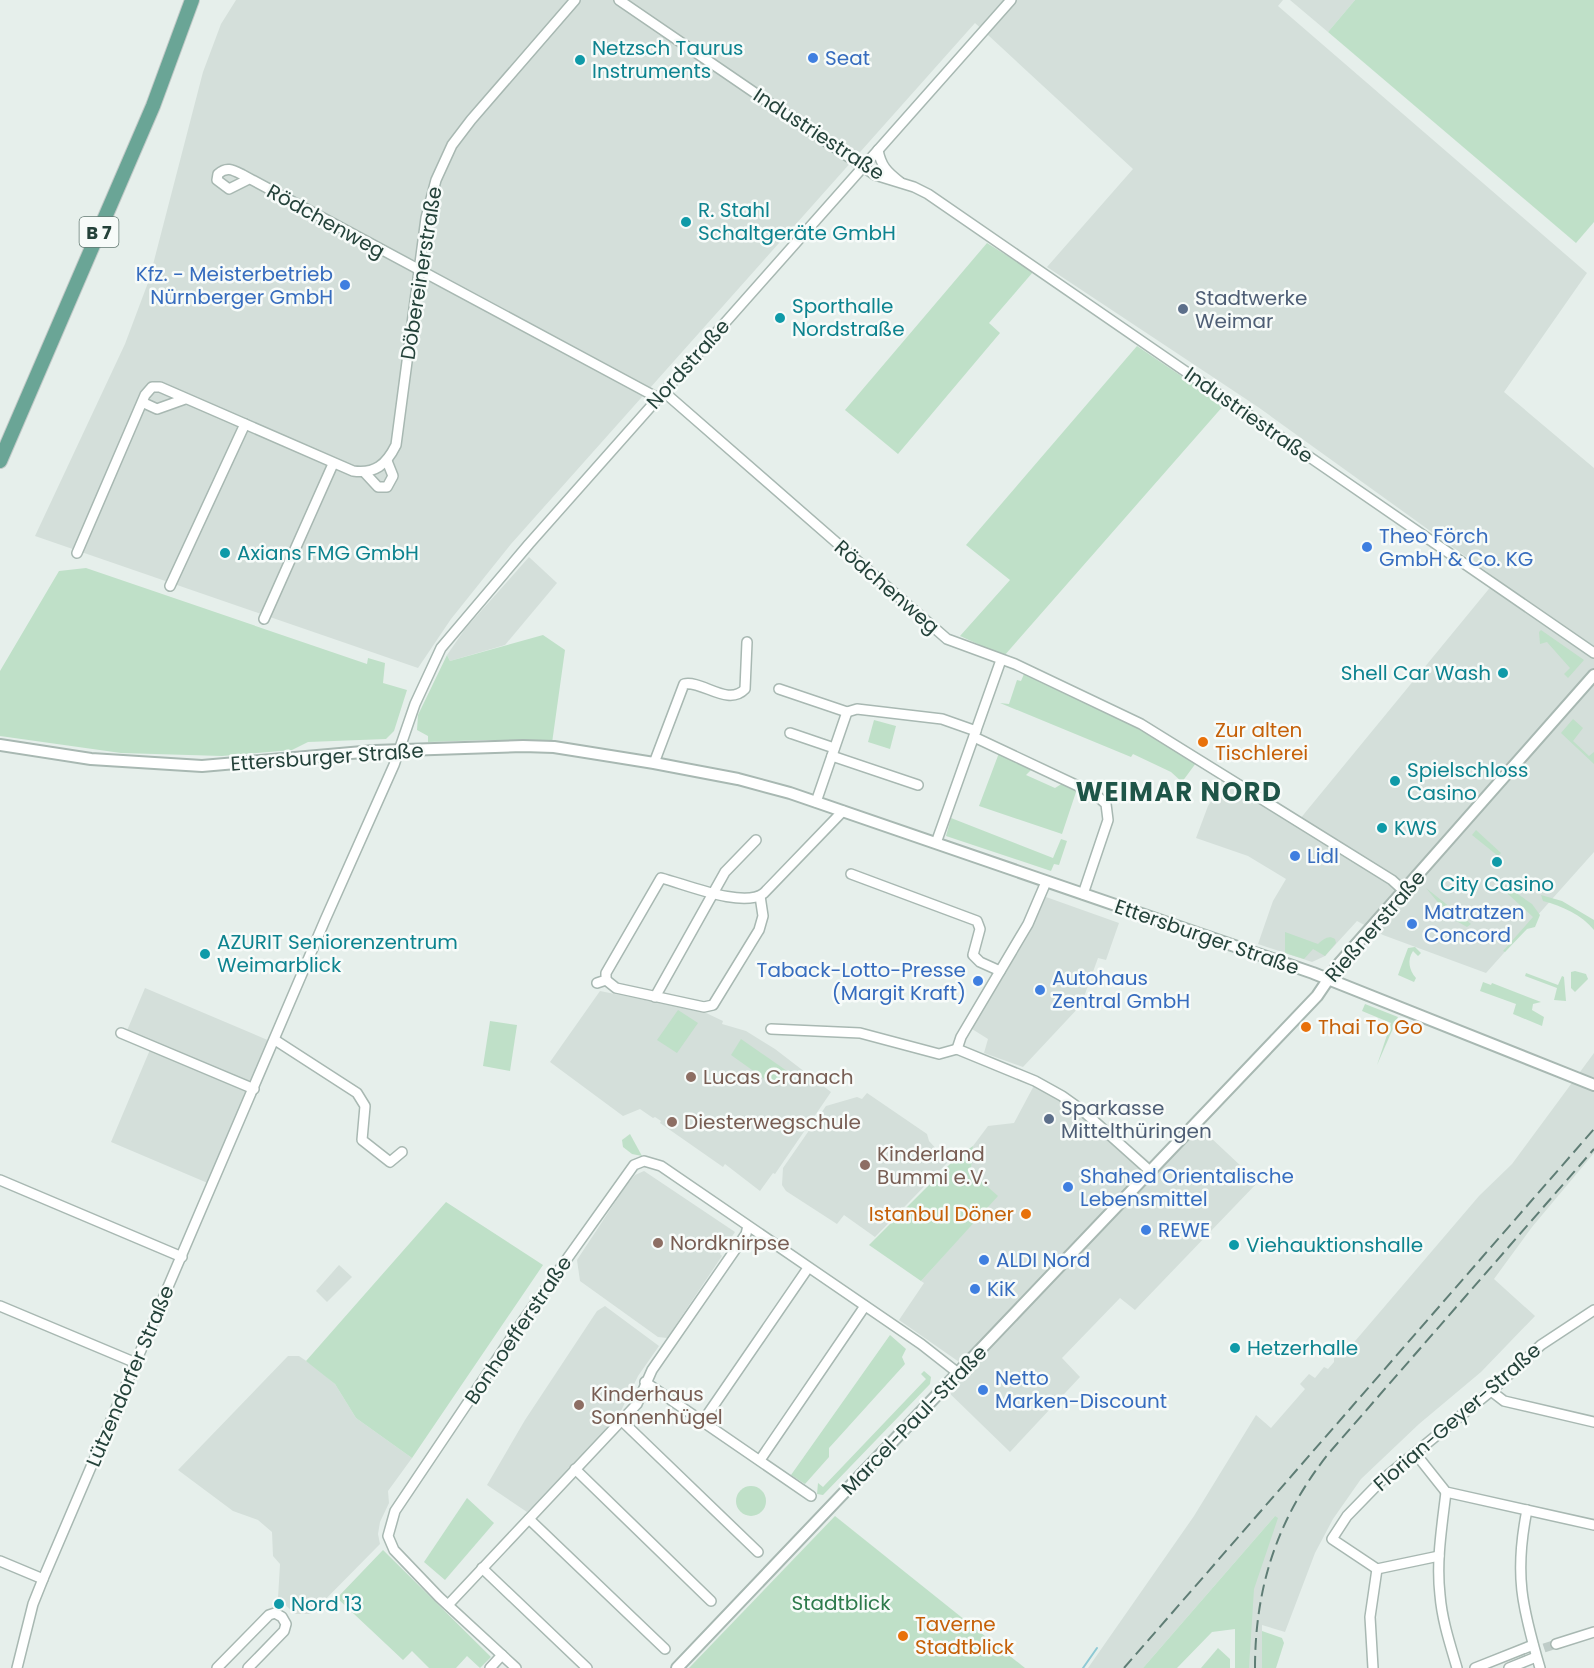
<svg xmlns="http://www.w3.org/2000/svg" width="1594" height="1668" viewBox="0 0 1594 1668" font-family="Poppins,sans-serif">
  <style>
    .built { fill: #d4dfda }
    .green { fill: #bfe0c8 }
    .lines { fill: none; stroke-linecap: round; stroke-linejoin: round }
    .stream { stroke: #8ec9d4; stroke-width: 2 }
    .minor-tunnel { stroke: #bfccc8; stroke-width: 9; stroke-dasharray: 9 4.5; stroke-linecap: butt }
    .minor-casing { stroke: #a8b8b2; stroke-width: 12 }
    .tertiary-casing { stroke: #a8b8b2; stroke-width: 14 }
    .primary-casing { stroke: #c2cac8; stroke-width: 16 }
    .minor { stroke: #fff; stroke-width: 9 }
    .tertiary { stroke: #fff; stroke-width: 10 }
    .primary { stroke: #6aa596; stroke-width: 14 }
    .rail { stroke: #5f7d75; stroke-width: 2; stroke-dasharray: 12 6; stroke-linecap: butt }
    .shop-dot { fill: #3f7fe0; stroke: #f7fbf9; stroke-width: 2 }
    .culture-dot { fill: #0f9aa8; stroke: #f7fbf9; stroke-width: 2 }
    .service-dot { fill: #5c6f8a; stroke: #f7fbf9; stroke-width: 2 }
    .food-dot { fill: #e8710a; stroke: #f7fbf9; stroke-width: 2 }
    .education-dot { fill: #8d6e63; stroke: #f7fbf9; stroke-width: 2 }
    .labels { text-anchor: middle; dominant-baseline: central; stroke-width: 5; stroke-linejoin: round; paint-order: stroke }
    .shield { fill: #f7fbf9; stroke: #637a73; stroke-width: 1.5 }
    .shield-label { font-size: 18px; font-weight: bold; fill: #24423a }
    .culture-label { font-size: 20px; fill: #0d838f; stroke: #f7fbf9; text-anchor: start }
    .shop-label { font-size: 20px; fill: #366cbe; stroke: #f7fbf9; text-anchor: start }
    .street-label { font-size: 20px; fill: #24423a; stroke: #f7fbf9 }
    .service-label { font-size: 20px; fill: #4e5e75; stroke: #f7fbf9; text-anchor: start }
    .food-label { font-size: 20px; fill: #c56008; stroke: #f7fbf9; text-anchor: start }
    .education-label { font-size: 20px; fill: #785e54; stroke: #f7fbf9; text-anchor: start }
    .park-label { font-size: 20px; fill: #2d7a4b; stroke: #f7fbf9 }
    .district-label { font-size: 26px; font-weight: bold; letter-spacing: 1.5px; fill: #1f5548; stroke: #f7fbf9 }
  </style>
  <rect width="100%" height="100%" fill="#e6efeb"/>
  <g class="built">
    <polygon points="236,0 1283,0 1278,6 1587,273 1504,392 1594,468 1594,852 1486,973 1383,935 1357,921 1325,956 1312,962 1258,944 1273,901 1286,879 1248,856 1196,838 1208,806 1224,782 1295,825 1497,579 1258,407 1047,267 1133,169 975,23 511,544 451,619 418,668 35,536 125,344 149,280 203,72 221,24"/>
    <polygon points="1290,0 1355,0 1328,32"/>
    <polygon points="529,557 557,583 505,645 450,661 447,655 465,629"/>
    <polygon points="1046,897 1119,923 1106,960 1098,958 1081,1005 1023,1067 984,1053 988,1039 972,1029 1029,934"/>
    <polygon points="145,988 270,1041 210,1184 111,1142 152,1045 126,1033"/>
    <polygon points="600,991 704,1012 723,1021 722,1024 746,1031 775,1049 831,1092 775,1174 773,1173 760,1191 725,1164 723,1167 660,1123 661,1121 655,1117 653,1118 640,1109 623,1116 550,1062"/>
    <polygon points="1594,1053 1594,1153 1532,1227 1494,1279 1535,1316 1481,1372 1419,1424 1361,1479 1333,1519 1315,1553 1285,1632 1262,1625 1262,1668 1249,1668 1250,1628 1253,1589 1275,1516 1143,1668 1088,1668 1194,1516 1256,1415 1271,1428 1305,1389 1300,1384 1309,1374 1315,1378 1324,1367 1328,1369 1334,1362 1334,1356 1347,1344 1350,1347 1479,1196 1512,1164"/>
    <polygon points="1038,1078 1074,1098 1151,1163 1194,1122 1258,1182 1135,1310 1120,1298 1062,1358 1080,1377 1010,1452 942,1386 962,1364 899,1320 924,1283 921,1281 997,1196 971,1172 973,1146 988,1126 1014,1123"/>
    <polygon points="867,1093 927,1134 929,1141 948,1162 875,1237 844,1215 837,1224 786,1191 782,1185 783,1168 826,1106 857,1097 862,1099"/>
    <polygon points="644,1171 735,1232 720,1254 722,1256 667,1338 658,1337 580,1281 577,1260 625,1187 635,1175"/>
    <polygon points="339,1265 352,1277 327,1302 316,1291"/>
    <polygon points="605,1306 659,1346 638,1376 621,1411 609,1427 527,1512 487,1485 525,1420 597,1311"/>
    <polygon points="288,1356 299,1356 315,1367 335,1384 356,1418 412,1458 388,1491 389,1503 380,1522 378,1534 380,1544 311,1614 295,1614 278,1598 280,1564 273,1556 272,1532 258,1520 233,1511 178,1470"/>
  </g>
  <g class="green">
    <polygon points="1355,0 1594,0 1594,222 1576,243 1328,32"/>
    <polygon points="987,243 1033,272 989,323 1000,333 898,454 845,410"/>
    <polygon points="1137,346 1224,405 1004,656 960,636 1010,580 966,545"/>
    <polygon points="86,568 367,664 368,658 385,663 383,683 407,690 394,731 386,739 308,742 292,750 222,756 121,753 0,736 0,671 59,571"/>
    <polygon points="1541,630 1584,660 1568,678 1564,674 1570,668 1547,642 1540,644 1539,632"/>
    <polygon points="543,635 565,650 552,743 487,740 428,742 428,736 417,730 418,715 447,655 450,661"/>
    <polygon points="1024,674 1135,726 1196,763 1182,782 1171,772 1133,754 1131,757 1000,703 1009,704 1017,680 1021,681"/>
    <polygon points="1573,719 1583,728 1573,741 1589,756 1594,752 1594,764 1561,733"/>
    <polygon points="874,720 896,726 890,749 868,742"/>
    <polygon points="999,753 1033,768 1026,775 1055,788 1063,783 1077,789 1062,834 979,806"/>
    <polygon points="951,818 1053,858 1061,839 1067,841 1059,865 1054,864 1051,871 946,836"/>
    <polygon points="1476,830 1501,853 1498,856 1472,835"/>
    <polygon points="1499,881 1532,904 1540,915 1535,927 1527,929 1505,952 1503,951 1533,917 1497,884"/>
    <polygon points="1426,888 1465,919 1471,924 1467,927 1451,918"/>
    <path d="M1541,895L1562,901L1594,920V930C1582,915 1562,906 1543,901Z"/>
    <path d="M1285,932L1318,944C1324,939 1328,935 1335,939L1336,943L1325,956L1313,949L1304,959L1285,953Z"/>
    <path d="M1415,947L1421,953L1418,956L1413,951C1407,960 1409,970 1416,978L1414,982L1398,975L1408,948Z"/>
    <polygon points="1575,971 1586,974 1588,979 1575,992 1571,988 1571,972"/>
    <polygon points="1526,973 1558,985 1562,976 1564,977 1566,1001 1554,1000 1557,988 1525,976"/>
    <polygon points="1483,982 1491,985 1492,983 1541,1002 1533,1004 1532,1010 1544,1017 1542,1026 1513,1014 1516,1004 1480,991"/>
    <polygon points="1365,1004 1398,1017 1377,1065 1391,1023 1362,1011"/>
    <polygon points="678,1010 698,1023 677,1053 657,1040"/>
    <polygon points="490,1021 517,1025 510,1071 483,1066"/>
    <polygon points="741,1039 787,1071 776,1087 731,1055"/>
    <polygon points="630,1134 642,1156 632,1154 623,1147 622,1140"/>
    <polygon points="973,1146 971,1172 998,1196 921,1281 869,1245 956,1158"/>
    <polygon points="446,1202 543,1265 412,1458 356,1418 335,1384 306,1361"/>
    <polygon points="890,1335 906,1349 902,1357 905,1364 829,1448 829,1457 805,1484 791,1475"/>
    <polygon points="924,1371 931,1377 930,1384 823,1495 817,1494 818,1483 823,1487 926,1379 921,1374"/>
    <circle cx="751" cy="1501" r="15"/>
    <polygon points="467,1498 494,1523 445,1580 424,1562"/>
    <polygon points="835,1516 1025,1668 689,1668"/>
    <polygon points="1275,1516 1278,1518 1254,1589 1249,1668 1235,1668 1235,1629 1212,1632 1177,1668 1143,1668"/>
    <polygon points="383,1550 491,1657 480,1668 467,1656 456,1668 429,1668 412,1651 403,1660 337,1598"/>
    <polygon points="1262,1631 1282,1638 1284,1643 1276,1668 1262,1668"/>
    <polygon points="1218,1648 1230,1659 1230,1668 1201,1668"/>
  </g>
  <g class="lines">
    <polyline class="stream" points="1083,1668 1097,1648"/>
    <polyline class="minor-tunnel" points="1544,1648 1556,1644"/>
    <g class="minor-casing">
      <g id="minor">
        <polyline points="619,0 875,175 914,187 928,194 1594,653"/>
        <path d="M878,150C881,166 887,172 900,182"/>
        <path d="M249,179L229,189L217,180L218,174C227,166 233,170 243,175L658,398"/>
        <polyline points="664,392 947,639 1015,664 1141,724 1392,880 1404,891"/>
        <polyline points="144,403 157,409 185,399"/>
        <polyline points="365,473 378,487 387,487 393,476 387,461"/>
        <path d="M77,553L145,395L152,387H160L353,471C375,474 386,465 396,445L426,218L436,180L452,145L471,120L575,0"/>
        <polyline points="170,586 245,424"/>
        <polyline points="264,619 333,464"/>
        <polyline points="779,689 847,712 857,709 942,719 976,731"/>
        <polyline points="790,733 834,748"/>
        <polyline points="974,737 1095,794 1106,804 1108,820 1083,894"/>
        <polyline points="832,756 918,785"/>
        <path d="M654,763L684,684C702,680 728,707 745,689L747,642"/>
        <polyline points="816,802 847,712"/>
        <polyline points="936,843 1001,660"/>
        <polyline points="851,874 977,921 980,929 973,955 980,962 1000,971"/>
        <polyline points="606,980 616,988 704,1007 713,1005 759,930 763,916 760,896"/>
        <path d="M597,983L606,980V973L661,878C685,884 744,909 764,893L843,811"/>
        <polyline points="655,997 725,872 756,840"/>
        <polyline points="771,1029 860,1033 939,1054 957,1049"/>
        <polyline points="121,1033 254,1089"/>
        <polyline points="275,1040 357,1093 365,1106 362,1140 390,1162 402,1152"/>
        <polyline points="957,1049 1035,1081 1062,1096 1083,1111 1150,1171"/>
        <polyline points="957,1049 961,1037 1028,924 1046,882"/>
        <polyline points="0,1180 182,1257"/>
        <polyline points="0,1306 136,1363"/>
        <polyline points="645,1382 811,1496"/>
        <polyline points="1491,1391 1504,1401 1594,1422"/>
        <polyline points="622,1421 758,1552"/>
        <polyline points="703,1421 808,1268"/>
        <polyline points="1415,1453 1446,1492 1594,1525"/>
        <polyline points="760,1460 865,1306"/>
        <polyline points="575,1469 711,1601"/>
        <path d="M1446,1492C1442,1526 1436,1561 1440,1595C1442,1620 1450,1644 1457,1668"/>
        <path d="M1527,1510C1514,1574 1522,1607 1540,1668"/>
        <polyline points="529,1519 665,1649"/>
        <polyline points="1439,1556 1377,1569 1332,1539 1347,1516 1382,1480 1491,1391 1541,1345 1594,1310"/>
        <polyline points="0,1561 43,1579"/>
        <polyline points="482,1568 587,1668"/>
        <polyline points="448,1605 637,1404 652,1370 746,1234 748,1226"/>
        <polyline points="1556,1644 1594,1632"/>
        <polyline points="17,1668 33,1604 43,1579 325,920 394,765 415,704 441,648 529,544 1011,0"/>
        <polyline points="217,1668 269,1615 275,1613 282,1617 286,1624 284,1631 248,1668"/>
        <polyline points="490,1668 502,1655"/>
        <polyline points="516,1668 439,1597 394,1550 388,1536 395,1511 522,1322 634,1165 644,1161 661,1166 921,1344 958,1373"/>
        <polyline points="1373,1668 1370,1617 1377,1569"/>
        <polyline points="1475,1668 1533,1645"/>
        <polyline points="1509,1668 1536,1657"/>
      </g>
    </g>
    <g class="tertiary-casing">
      <g id="tertiary">
        <polyline points="0,745 91,759 202,766 374,751 523,746 554,747 654,763 738,779 790,793 1313,973 1594,1085"/>
        <polyline points="677,1668 1317,996 1338,965 1594,675"/>
      </g>
    </g>
    <g class="primary-casing">
      <polyline id="primary" points="0,461 153,106 192,0"/>
    </g>
    <use href="#minor" class="minor"/>
    <use href="#tertiary" class="tertiary"/>
    <use href="#primary" class="primary"/>
    <g class="rail">
      <polyline points="1124,1668 1594,1129"/>
      <path d="M1255,1668C1255,1586 1278,1517 1329,1453L1594,1149"/>
    </g>
  </g>
  <g class="shop-dot">
    <circle cx="813" cy="58" r="6"/>
    <circle cx="345" cy="285" r="6"/>
    <circle cx="1367" cy="547" r="6"/>
    <circle cx="1295" cy="856" r="6"/>
    <circle cx="1412" cy="924" r="6"/>
    <circle cx="978" cy="981" r="6"/>
    <circle cx="1040" cy="990" r="6"/>
    <circle cx="1068" cy="1187" r="6"/>
    <circle cx="1146" cy="1230" r="6"/>
    <circle cx="984" cy="1260" r="6"/>
    <circle cx="975" cy="1289" r="6"/>
    <circle cx="983" cy="1390" r="6"/>
  </g>
  <g class="culture-dot">
    <circle cx="580" cy="60" r="6"/>
    <circle cx="686" cy="222" r="6"/>
    <circle cx="780" cy="318" r="6"/>
    <circle cx="225" cy="553" r="6"/>
    <circle cx="1503" cy="673" r="6"/>
    <circle cx="1395" cy="781" r="6"/>
    <circle cx="1382" cy="828" r="6"/>
    <circle cx="1497" cy="862" r="6"/>
    <circle cx="205" cy="954" r="6"/>
    <circle cx="1234" cy="1245" r="6"/>
    <circle cx="1235" cy="1348" r="6"/>
    <circle cx="279" cy="1604" r="6"/>
  </g>
  <g class="service-dot">
    <circle cx="1183" cy="309" r="6"/>
    <circle cx="1049" cy="1119" r="6"/>
  </g>
  <g class="food-dot">
    <circle cx="1203" cy="742" r="6"/>
    <circle cx="1306" cy="1027" r="6"/>
    <circle cx="1026" cy="1214" r="6"/>
    <circle cx="903" cy="1636" r="6"/>
  </g>
  <g class="education-dot">
    <circle cx="691" cy="1077" r="6"/>
    <circle cx="672" cy="1122" r="6"/>
    <circle cx="865" cy="1165" r="6"/>
    <circle cx="658" cy="1243" r="6"/>
    <circle cx="579" cy="1405" r="6"/>
  </g>
  <g class="labels">
    <rect class="shield" x="79.5" y="217" width="39" height="30" rx="4.5"/>
    <g class="shield-label">
      <text x="99" y="232">B 7</text>
    </g>
    <g class="culture-label">
      <text x="592" y="48">Netzsch Taurus<tspan x="592" dy="23">Instruments</tspan></text>
      <text x="698" y="210">R. Stahl<tspan x="698" dy="23">Schaltgeräte GmbH</tspan></text>
      <text x="792" y="306">Sporthalle<tspan x="792" dy="23">Nordstraße</tspan></text>
      <text x="237" y="553">Axians FMG GmbH</text>
      <text x="1491" y="673" text-anchor="end">Shell Car Wash</text>
      <text x="1407" y="770">Spielschloss<tspan x="1407" dy="23">Casino</tspan></text>
      <text x="1394" y="828">KWS</text>
      <text x="1497" y="884" text-anchor="middle">City Casino</text>
      <text x="217" y="942">AZURIT Seniorenzentrum<tspan x="217" dy="23">Weimarblick</tspan></text>
      <text x="1246" y="1245">Viehauktionshalle</text>
      <text x="1247" y="1348">Hetzerhalle</text>
      <text x="291" y="1604">Nord 13</text>
    </g>
    <g class="shop-label">
      <text x="825" y="58">Seat</text>
      <text x="333" y="274" text-anchor="end">Kfz. - Meisterbetrieb<tspan x="333" dy="23">Nürnberger GmbH</tspan></text>
      <text x="1379" y="536">Theo Förch<tspan x="1379" dy="23">GmbH &amp; Co. KG</tspan></text>
      <text x="1307" y="856">Lidl</text>
      <text x="1424" y="912">Matratzen<tspan x="1424" dy="23">Concord</tspan></text>
      <text x="966" y="970" text-anchor="end">Taback-Lotto-Presse<tspan x="966" dy="23">(Margit Kraft)</tspan></text>
      <text x="1052" y="978">Autohaus<tspan x="1052" dy="23">Zentral GmbH</tspan></text>
      <text x="1080" y="1176">Shahed Orientalische<tspan x="1080" dy="23">Lebensmittel</tspan></text>
      <text x="1158" y="1230">REWE</text>
      <text x="996" y="1260">ALDI Nord</text>
      <text x="987" y="1289">KiK</text>
      <text x="995" y="1378">Netto<tspan x="995" dy="23">Marken-Discount</tspan></text>
    </g>
    <g class="street-label">
      <text transform="translate(819 134) rotate(33)">Industriestraße</text>
      <text transform="translate(326 221) rotate(29)">Rödchenweg</text>
      <text transform="translate(421 273) rotate(-81)">Döbereinerstraße</text>
      <text transform="translate(688 364) rotate(-48)">Nordstraße</text>
      <text transform="translate(1249 415) rotate(35)">Industriestraße</text>
      <text transform="translate(887 587) rotate(41)">Rödchenweg</text>
      <text transform="translate(327 757) rotate(-4)">Ettersburger Straße</text>
      <text transform="translate(1375 926) rotate(-49)">Rießnerstraße</text>
      <text transform="translate(1207 937) rotate(19)">Ettersburger Straße</text>
      <text transform="translate(518 1330) rotate(-56)">Bonhoefferstraße</text>
      <text transform="translate(130 1376) rotate(-67)">Lützendorfer Straße</text>
      <text transform="translate(1457 1417) rotate(-41)">Florian-Geyer-Straße</text>
      <text transform="translate(914 1420) rotate(-46)">Marcel-Paul-Straße</text>
    </g>
    <g class="service-label">
      <text x="1195" y="298">Stadtwerke<tspan x="1195" dy="23">Weimar</tspan></text>
      <text x="1061" y="1108">Sparkasse<tspan x="1061" dy="23">Mittelthüringen</tspan></text>
    </g>
    <g class="food-label">
      <text x="1215" y="730">Zur alten<tspan x="1215" dy="23">Tischlerei</tspan></text>
      <text x="1318" y="1027">Thai To Go</text>
      <text x="1014" y="1214" text-anchor="end">Istanbul Döner</text>
      <text x="915" y="1624">Taverne<tspan x="915" dy="23">Stadtblick</tspan></text>
    </g>
    <g class="education-label">
      <text x="703" y="1077">Lucas Cranach</text>
      <text x="684" y="1122">Diesterwegschule</text>
      <text x="877" y="1154">Kinderland<tspan x="877" dy="23">Bummi e.V.</tspan></text>
      <text x="670" y="1243">Nordknirpse</text>
      <text x="591" y="1394">Kinderhaus<tspan x="591" dy="23">Sonnenhügel</tspan></text>
    </g>
    <g class="park-label">
      <text x="841" y="1603">Stadtblick</text>
    </g>
    <g class="district-label">
      <text x="1179" y="792">WEIMAR NORD</text>
    </g>
  </g>
</svg>
